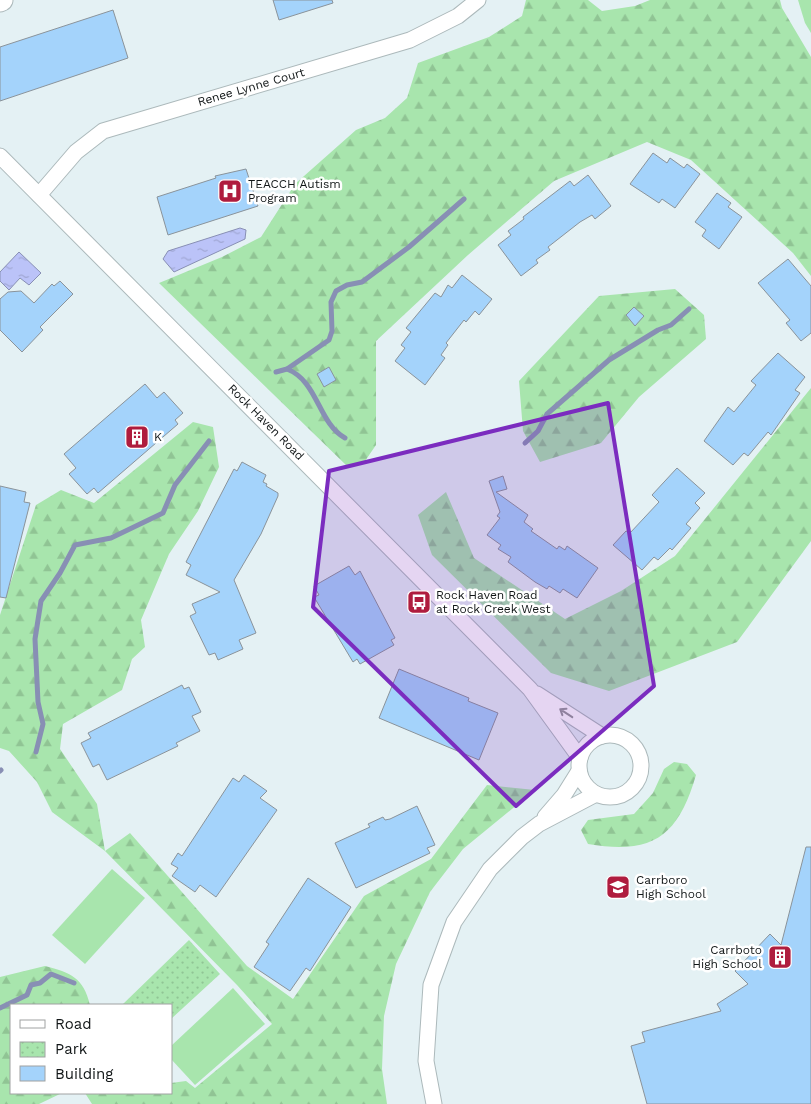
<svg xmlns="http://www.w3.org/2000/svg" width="811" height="1104" viewBox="0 0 811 1104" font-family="'Work Sans',sans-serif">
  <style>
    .forest { fill: url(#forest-firs) }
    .park { fill: url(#park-dots) }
    .garden { fill: #a8e5ad }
    .water { fill: url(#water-ripples); stroke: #888fb4 }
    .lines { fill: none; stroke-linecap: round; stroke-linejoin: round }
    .stream { stroke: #888fb4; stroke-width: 5 }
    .building { fill: #a4d3fb; stroke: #8a939a }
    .street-casing { stroke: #acb9bb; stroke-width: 17 }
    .secondary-casing { stroke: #acb9bb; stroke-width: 23 }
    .street { stroke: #fff; stroke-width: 15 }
    .secondary { stroke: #fff; stroke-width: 21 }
    .oneway { stroke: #949697 }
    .marked { fill: #7b2cbf; fill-opacity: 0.2; stroke: #7b2cbf; stroke-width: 4; stroke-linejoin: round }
    .labels { text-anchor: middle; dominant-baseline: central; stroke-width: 5; stroke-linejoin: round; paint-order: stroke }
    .street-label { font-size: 12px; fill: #111617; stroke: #fff }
    .poi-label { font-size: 12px; fill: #111617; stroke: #fff; text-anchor: start }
  </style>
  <defs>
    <pattern id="forest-firs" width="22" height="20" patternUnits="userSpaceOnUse" patternTransform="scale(1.25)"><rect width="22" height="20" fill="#a8e5ad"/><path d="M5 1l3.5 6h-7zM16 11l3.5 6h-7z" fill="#90c494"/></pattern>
    <pattern id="park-dots" width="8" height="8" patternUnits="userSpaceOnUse" patternTransform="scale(1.25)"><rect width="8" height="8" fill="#a8e5ad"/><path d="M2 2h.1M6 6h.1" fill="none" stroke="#90c494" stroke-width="1.8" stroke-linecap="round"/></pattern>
    <pattern id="water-ripples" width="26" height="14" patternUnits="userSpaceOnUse" patternTransform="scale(1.25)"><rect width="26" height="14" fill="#bbc3f8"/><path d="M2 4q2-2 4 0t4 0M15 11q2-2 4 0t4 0" fill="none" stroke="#a0a7d4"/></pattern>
  </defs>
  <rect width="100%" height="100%" fill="#e4f1f4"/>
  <g class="forest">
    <polygon points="526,0 588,0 602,11 635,6 650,0 780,0 782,8 811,57 811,276 793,253 691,160 647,142 554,181 468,255 376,341 376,445 363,464 347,466 159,283 222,257 261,237 295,184 356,130 385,118 407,98 418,63 489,37 522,16"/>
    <polygon points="675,289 704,315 706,339 639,397 601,443 540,462 523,431 519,381 599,296"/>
    <polygon points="811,388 811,541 737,642 609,691 551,673 432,555 418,515 446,492 474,558 565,619 621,591 675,556"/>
    <polygon points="193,422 213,427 219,467 198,511 169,554 141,620 145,647 132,659 122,690 63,724 60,749 97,804 105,851 130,833 247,966 293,999 364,896 431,859 487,785 535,790 463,849 430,892 396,964 384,1016 382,1069 387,1104 92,1104 85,1093 171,1093 171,1083 186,1081 195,1088 272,1024 237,985 105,851 52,812 37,782 9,751 0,748 0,615 36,505 61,490 94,503"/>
    <path d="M674,762L687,764L696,775C678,837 652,855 588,844L581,830L588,820L634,814L653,793L664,769Z"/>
    <path d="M45,966C71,973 83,977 90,1005H11V1093H62L39,1104H0V977Z"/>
  </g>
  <polygon class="park" points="189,940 220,974 171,1019 171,1005 122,1005"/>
  <g class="garden">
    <polygon points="798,0 811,0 811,33 805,23"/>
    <polygon points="112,869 145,898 85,964 52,935"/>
    <polygon points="233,988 265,1024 195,1085 171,1059 171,1046"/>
  </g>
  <g class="water">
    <polygon points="240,228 246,230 245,239 174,272 163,259 168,251"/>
    <polygon points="19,252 41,273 29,285 20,278 9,290 0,281 0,272"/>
  </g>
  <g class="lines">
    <g class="stream">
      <path d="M287,369C318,381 318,423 345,438"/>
      <polyline points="276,372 287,369 329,340 332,331 331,302 336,291 347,285 362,282 409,247 464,199"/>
      <polyline points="525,443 538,431 547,414 609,360 658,330 671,325 689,309"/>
      <polyline points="36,752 43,724 38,702 35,639 41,601 60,573 75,545 111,538 163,513 175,485 209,441"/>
      <polyline points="0,771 1,770"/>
      <polyline points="0,1008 27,995 31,985 40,983 51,974 74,983"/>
    </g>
  </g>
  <g class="building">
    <polygon points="273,0 332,0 333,3 279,20"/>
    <polygon points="113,10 128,58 0,101 0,47"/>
    <polygon points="653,153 667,163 670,158 684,168 687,164 700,174 675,208 662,199 659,203 630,184"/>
    <polygon points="246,169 258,206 168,235 157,197 216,178 215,176"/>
    <polygon points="588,175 611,206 595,219 592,215 580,222 548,247 550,250 536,260 538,263 521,276 498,245 511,235 508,231 524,219 523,217 570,181 574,186"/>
    <polygon points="717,193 731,203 728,207 742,217 719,249 702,236 706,230 695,222"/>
    <polygon points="788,259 811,286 811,333 801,341 786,323 790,320 758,283"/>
    <polygon points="462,275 492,299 479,315 475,311 466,322 464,320 446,343 448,345 441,355 445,358 425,385 395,361 405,348 401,345 411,332 406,328 435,293 441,297 448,285 452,288"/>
    <polygon points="60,281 73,294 40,327 43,330 22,352 0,330 0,299 8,292 21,291 34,303 52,284 54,286"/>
    <polygon points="634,307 644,316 635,326 626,315"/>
    <polygon points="778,353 805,377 795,390 800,393 771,435 768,432 748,456 744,453 733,465 704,441 728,407 734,412 756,385 751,381"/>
    <polygon points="329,367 336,380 324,387 317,374"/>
    <polygon points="145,384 157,398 164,392 183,413 175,420 178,424 98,493 94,488 87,494 69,474 76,468 64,454"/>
    <polygon points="242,462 266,475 263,482 267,484 266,486 278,493 278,496 261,534 234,580 256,633 239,640 243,649 218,660 215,653 209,655 190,616 196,613 192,604 220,592 186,575 191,565 186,562 234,469 237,471"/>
    <polygon points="677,468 705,493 695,503 700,508 686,524 691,528 672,550 670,548 658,560 654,557 642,570 613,545 626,531 630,533 659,502 652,495"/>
    <polygon points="503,476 507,489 496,492 528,515 524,522 533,529 531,531 557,549 559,546 565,550 567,546 598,568 577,598 563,589 560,593 549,586 547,589 535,582 508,562 511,557 498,549 501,545 487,535 500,518 497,516 500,512 489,481"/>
    <polygon points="0,486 26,492 24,502 30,503 6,598 0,597"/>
    <polygon points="349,566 355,575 360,571 395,638 391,640 394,645 360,664 357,659 353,662 314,597 319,595 314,586"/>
    <polygon points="399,669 469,698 468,701 498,713 479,760 379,718"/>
    <polygon points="182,685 184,689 189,687 201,712 192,716 200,731 176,743 178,746 107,780 99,764 93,767 81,743 91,738 88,733"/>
    <polygon points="244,775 267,791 260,798 277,810 216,897 200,885 195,892 172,876 178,868 171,864 178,853 182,856 233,778 239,782"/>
    <polygon points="417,806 435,845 427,848 430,853 356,888 335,843 370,827 368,824 383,817 385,820 390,819"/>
    <polygon points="806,847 811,847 811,1104 647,1104 631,1046 645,1042 642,1032 721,1011 717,1004 748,984 735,971 770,934 781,945"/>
    <polygon points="308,878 351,907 310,971 306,968 290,991 254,967 269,944 266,942"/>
  </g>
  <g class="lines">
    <g class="street-casing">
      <g id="street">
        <polyline points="0,156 530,689 580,758"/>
        <polyline points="39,195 76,152 103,131 410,40 458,16 478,0"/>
        <polyline points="537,694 602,736"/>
        <circle cx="610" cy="766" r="31"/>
        <polyline points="545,817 564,795 579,771"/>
        <polyline points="434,1104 426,1061 431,985 454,922 490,869 522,837 539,824 596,794"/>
      </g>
    </g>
    <g class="secondary-casing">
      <polyline id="secondary" points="0,1 2,0"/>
    </g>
    <use href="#street" class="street"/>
    <use href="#secondary" class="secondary"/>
  </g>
  <defs><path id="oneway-shaft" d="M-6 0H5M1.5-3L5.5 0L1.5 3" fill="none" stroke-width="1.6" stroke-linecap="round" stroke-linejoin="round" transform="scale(1.25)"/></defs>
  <use class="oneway" href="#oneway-shaft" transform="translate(566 713) rotate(-147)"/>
  <path class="marked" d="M608,403L654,686L516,806L313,607L329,471Z"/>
  <defs>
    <g id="hospital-square" transform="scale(1.25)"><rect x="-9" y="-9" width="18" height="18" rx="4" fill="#af1c3e" stroke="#fff"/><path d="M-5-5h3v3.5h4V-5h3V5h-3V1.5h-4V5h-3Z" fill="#fff"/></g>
    <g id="building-square" transform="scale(1.25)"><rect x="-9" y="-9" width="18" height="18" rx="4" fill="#af1c3e" stroke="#fff"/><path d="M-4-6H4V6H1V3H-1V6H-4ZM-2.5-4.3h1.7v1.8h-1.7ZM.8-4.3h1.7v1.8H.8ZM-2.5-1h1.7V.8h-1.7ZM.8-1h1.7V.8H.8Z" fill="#fff"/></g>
    <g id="bus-square" transform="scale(1.25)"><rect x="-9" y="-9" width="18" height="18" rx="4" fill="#af1c3e" stroke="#fff"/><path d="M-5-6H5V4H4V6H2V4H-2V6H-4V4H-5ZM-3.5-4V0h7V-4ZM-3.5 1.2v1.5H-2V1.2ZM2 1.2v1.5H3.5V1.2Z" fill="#fff"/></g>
    <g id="school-square" transform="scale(1.25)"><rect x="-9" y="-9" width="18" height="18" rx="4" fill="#af1c3e" stroke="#fff"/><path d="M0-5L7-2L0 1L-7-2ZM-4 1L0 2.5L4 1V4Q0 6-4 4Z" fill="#fff"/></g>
  </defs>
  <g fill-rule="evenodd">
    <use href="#hospital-square" x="230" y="191"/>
    <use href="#building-square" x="137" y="437"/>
    <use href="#bus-square" x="419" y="602"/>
    <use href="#school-square" x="618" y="887"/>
    <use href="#building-square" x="780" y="957"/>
  </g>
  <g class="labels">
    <g class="street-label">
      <text transform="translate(251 87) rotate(-16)">Renee Lynne Court</text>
      <text transform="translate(266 422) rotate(45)">Rock Haven Road</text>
    </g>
    <g class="poi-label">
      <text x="248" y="184">TEACCH Autism<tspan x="248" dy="14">Program</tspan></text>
      <text x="154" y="437">K</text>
      <text x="436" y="595">Rock Haven Road<tspan x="436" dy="14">at Rock Creek West</tspan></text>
      <text x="636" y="880">Carrboro<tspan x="636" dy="14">High School</tspan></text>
      <text x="762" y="950" text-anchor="end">Carrboto<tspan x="762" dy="14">High School</tspan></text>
    </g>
  </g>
  <rect x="10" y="1004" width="162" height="90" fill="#ffffff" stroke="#a0a2a2"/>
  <rect x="20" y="1020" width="25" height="8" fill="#ffffff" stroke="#a0a2a2"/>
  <text x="55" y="1029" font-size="15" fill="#111617">Road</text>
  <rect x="20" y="1042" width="25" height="15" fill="url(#park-dots)" stroke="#a0a2a2"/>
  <text x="55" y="1054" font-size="15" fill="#111617">Park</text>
  <rect x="20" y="1066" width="25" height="15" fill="#a4d3fb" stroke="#a0a2a2"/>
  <text x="55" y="1079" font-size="15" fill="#111617">Building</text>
</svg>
